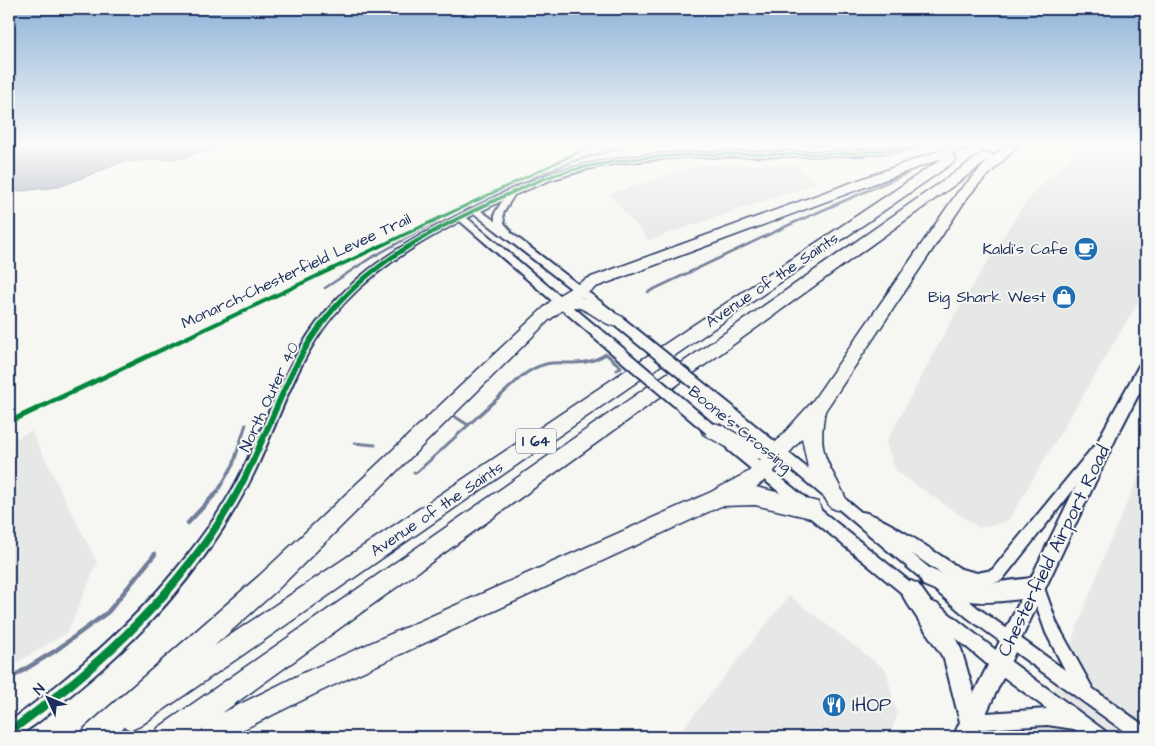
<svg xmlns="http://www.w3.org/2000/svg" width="1155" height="746" viewBox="0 0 1155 746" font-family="'Architects Daughter',sans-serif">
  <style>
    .built { fill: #e6e7e7 }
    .water { fill: #abb2c0; stroke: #717e99 }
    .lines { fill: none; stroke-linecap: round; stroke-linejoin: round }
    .stream-far2 { stroke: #717e99; stroke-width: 2.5 }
    .stream-far1 { stroke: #717e99; stroke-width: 3 }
    .stream { stroke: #717e99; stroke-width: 4.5 }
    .minor-casing { stroke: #1b2f5e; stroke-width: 4 }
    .major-casing { stroke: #1b2f5e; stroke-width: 4 }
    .highway-casing { stroke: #1b2f5e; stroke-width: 3 }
    .minor { fill: #f6f6f2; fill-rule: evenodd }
    .major { fill: #f6f6f2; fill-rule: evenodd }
    .highway { fill: #f6f6f2; fill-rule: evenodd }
    .minor-bridge-casing { stroke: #1b2f5e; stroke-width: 15; stroke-linecap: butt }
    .minor-bridge { stroke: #f6f6f2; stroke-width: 11 }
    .cycleway-casing { stroke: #f6f6f2; stroke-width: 3 }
    .cycleway { fill: #00873e; fill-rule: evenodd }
    .labels { text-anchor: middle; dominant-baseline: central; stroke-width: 4; stroke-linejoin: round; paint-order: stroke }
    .shield { fill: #f6f6f2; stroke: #5d6b8a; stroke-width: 1 }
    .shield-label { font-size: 15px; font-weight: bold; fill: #1b2f5e }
    .poi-label { font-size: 16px; fill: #1b2f5e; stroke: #f6f6f2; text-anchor: end }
    .street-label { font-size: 16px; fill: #1b2f5e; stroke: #f6f6f2 }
    .near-street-label { font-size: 19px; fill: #1b2f5e; stroke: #f6f6f2 }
    .near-poi-label { font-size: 19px; fill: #1b2f5e; stroke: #f6f6f2; text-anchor: start }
  </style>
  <rect width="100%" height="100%" fill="#f6f6f2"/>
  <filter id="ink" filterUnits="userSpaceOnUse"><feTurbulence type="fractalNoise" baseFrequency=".02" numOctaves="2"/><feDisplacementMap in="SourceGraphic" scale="10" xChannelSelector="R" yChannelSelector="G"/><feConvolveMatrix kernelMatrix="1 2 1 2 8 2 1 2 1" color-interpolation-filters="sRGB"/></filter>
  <g filter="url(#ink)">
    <g class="built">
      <polygon points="1086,145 1146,145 1146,289 1008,521 979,528 896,471 886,443 955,314 1019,212 1039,187"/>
      <polygon points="701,164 794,165 817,183 649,240 609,194"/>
      <polygon points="31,431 97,563 67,633 9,667 9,442"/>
      <polygon points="1146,460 1146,737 1036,737 1107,548"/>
      <polygon points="789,596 886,670 897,716 889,737 676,737"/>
    </g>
    <polygon class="water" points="9,145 223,145 182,158 122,162 59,187 9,192"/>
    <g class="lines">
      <g class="stream-far2">
        <polyline points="759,145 847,145"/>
        <polyline points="529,179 577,160 621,148"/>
        <polyline points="494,195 520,183"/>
        <polyline points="325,288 369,259 438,221"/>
        <polyline points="648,292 791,224 908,173"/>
      </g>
      <g class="stream-far1">
        <polyline points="451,414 468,425"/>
        <polyline points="354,443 375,445"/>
        <path d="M414,472L416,473L521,377C555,349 572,375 606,354L621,367L617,370"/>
        <polyline points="216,494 233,465 246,424"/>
      </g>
      <g class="stream">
        <polyline points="188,523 217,492"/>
        <polyline points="9,679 55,651 108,612 155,554"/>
      </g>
      <g class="minor-casing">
        <g id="minor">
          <path d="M907,145H921L903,150L862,155L680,157L617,163L587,169L550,180L514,195L503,213L504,223L511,231L510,232L614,312L615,315L610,319L475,214L467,218L603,332L604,335L603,338H595L460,221C412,246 365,275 331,318C295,363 279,421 254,473C211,561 144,637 67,698C54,709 24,737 9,737V722C91,663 164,595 220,510C251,463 267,409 294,359C334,284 397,245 471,209C497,196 523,183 551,174C629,149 710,152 792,152C830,152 869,152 907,145ZM503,200L495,213V221L481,211Z"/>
          <path d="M731,407L735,409L861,512C876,511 944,558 961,569L977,573L992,570L1093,447L1097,446L1101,447L1103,451L1101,455L1002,580C963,596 942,573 911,553L978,608L1065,670L1046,633L1030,587L1032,582L1037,580L1042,582L1057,624L1093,689L1146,727V737H1132L968,618L727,415L725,412L727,409Z"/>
          <polygon points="732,441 736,442 919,589 921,594 919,599 914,601 909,599 728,450 726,446 728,442"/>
          <polygon points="932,602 937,604 1006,658 1105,731 1107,737 1086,737 1074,729 1047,725 971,730 965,728 963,722 965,716 971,714 1047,709 994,670 927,614 925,609 927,604"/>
        </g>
      </g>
      <g class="major-casing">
        <path id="major" d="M1146,360V380L1116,438L975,737H953L960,722L944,659L904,598L901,591L904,584L911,581L918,584L951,630L961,649L974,693L1021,599C974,605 966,603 923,585L920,578L923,571L930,569L961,581L983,584L1031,578L1103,431L1141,362Z"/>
      </g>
      <g class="highway-casing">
        <g id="highway">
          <path d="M955,145H971L950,155L954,156L956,159L954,162L140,726L131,730L124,727L113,737H81L85,728L260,575L554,298L586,279ZM943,158L214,646L276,591L549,320C554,317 560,311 565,308C586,300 604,332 625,326L627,322L625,318L581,297L596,287Z"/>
          <path d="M1006,145H1019L978,185L967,198L825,411C816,457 830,463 847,501L844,507L837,510L830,507L808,468L802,438L769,477L756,487L818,502L821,509L818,516L811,518L755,505L721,506L321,691L228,737H154L158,728L983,153H991L992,157ZM989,160L957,193L812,402L775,443C768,442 758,444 751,441C736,436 719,418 703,424L701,429L703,434L743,456L761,459L748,472L711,492L303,673L222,713Z"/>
        </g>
      </g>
      <use href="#minor" class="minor"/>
      <use href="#major" class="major"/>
      <use href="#highway" class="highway"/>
      <g class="minor-bridge-casing">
        <g id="minor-bridge">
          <polyline points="619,322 731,412"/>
          <polyline points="599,335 710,429"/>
        </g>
      </g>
      <use href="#minor-bridge" class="minor-bridge"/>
      <g class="cycleway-casing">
        <g id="cycleway">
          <polygon points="591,145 596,145 9,425 9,419"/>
          <path d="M912,145H919L917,146C876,155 836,155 795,155C714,156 634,152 556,176C530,185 506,197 481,209C405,247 342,284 301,362C275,412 258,467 228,515C172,606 98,673 12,735L9,737V727C94,665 163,601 221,513C252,466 269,411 295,361C336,284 397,246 473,209C499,197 526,183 553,174C631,150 710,153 790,153C831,153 872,153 912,145Z"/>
        </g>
      </g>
      <use href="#cycleway" class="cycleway"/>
    </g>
  </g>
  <linearGradient id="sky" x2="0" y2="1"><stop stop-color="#8fb3d8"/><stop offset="0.58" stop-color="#fbfbf9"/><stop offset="1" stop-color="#fbfbf9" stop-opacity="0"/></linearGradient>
  <rect width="1155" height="249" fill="url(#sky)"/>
  <defs>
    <g id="cafe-disc" transform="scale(1.25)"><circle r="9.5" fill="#1f6fb2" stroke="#f6f6f2"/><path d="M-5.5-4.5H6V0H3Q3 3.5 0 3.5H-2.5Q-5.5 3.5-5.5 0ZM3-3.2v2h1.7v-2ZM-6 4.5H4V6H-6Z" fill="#fff"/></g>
    <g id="shop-disc" transform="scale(1.25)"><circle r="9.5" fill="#1f6fb2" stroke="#f6f6f2"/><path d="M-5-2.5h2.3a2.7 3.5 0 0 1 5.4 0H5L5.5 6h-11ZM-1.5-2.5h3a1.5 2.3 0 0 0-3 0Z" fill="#fff"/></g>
    <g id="restaurant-disc" transform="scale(1.25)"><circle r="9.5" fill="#1f6fb2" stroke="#f6f6f2"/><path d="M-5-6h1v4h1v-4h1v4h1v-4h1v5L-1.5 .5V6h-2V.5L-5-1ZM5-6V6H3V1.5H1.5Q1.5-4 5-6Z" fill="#fff"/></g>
  </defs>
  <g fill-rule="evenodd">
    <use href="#cafe-disc" x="1086" y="249"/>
    <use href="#shop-disc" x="1064" y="297"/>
    <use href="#restaurant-disc" x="834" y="705"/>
  </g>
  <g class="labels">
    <rect class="shield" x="516" y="428.5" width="40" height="25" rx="4"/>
    <g class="shield-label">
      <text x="536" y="441">I 64</text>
    </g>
    <g class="poi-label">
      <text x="1068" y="249">Kaldi's Cafe</text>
      <text x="1046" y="297">Big Shark West</text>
    </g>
    <g class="street-label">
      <text transform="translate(296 271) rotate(-25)">Monarch-Chesterfield Levee Trail</text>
      <text transform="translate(772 280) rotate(-34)">Avenue of the Saints</text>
      <text transform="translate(269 397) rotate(-65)">North Outer 40</text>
      <text transform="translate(740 429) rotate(39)">Boone's Crossing</text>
      <text transform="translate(437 509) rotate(-34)">Avenue of the Saints</text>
    </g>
    <g class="near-street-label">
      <text transform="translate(1054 551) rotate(-64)">Chesterfield Airport Road</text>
    </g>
    <g class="near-poi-label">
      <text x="852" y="705">IHOP</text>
    </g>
  </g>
  <rect width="1155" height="746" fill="none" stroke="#f6f6f2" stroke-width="30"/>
  <rect x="15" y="15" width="1125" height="716" fill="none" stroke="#1b2f5e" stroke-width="2" filter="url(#ink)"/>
  <g transform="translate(48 698) rotate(314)" stroke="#f6f6f2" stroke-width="4" paint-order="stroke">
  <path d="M0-4L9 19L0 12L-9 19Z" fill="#1b2f5e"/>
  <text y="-8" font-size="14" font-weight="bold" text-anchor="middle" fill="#1b2f5e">N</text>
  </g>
</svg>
